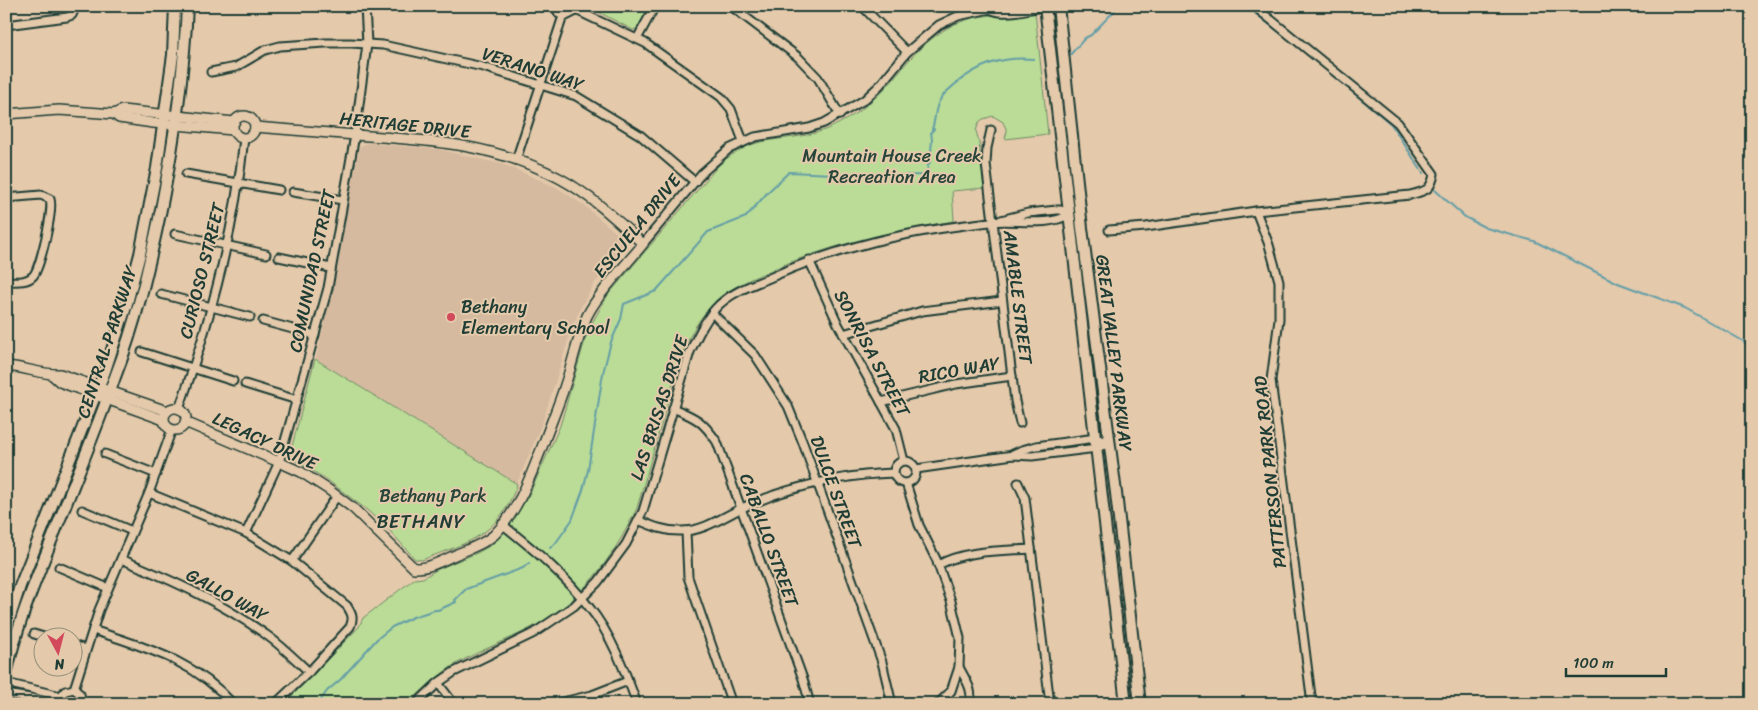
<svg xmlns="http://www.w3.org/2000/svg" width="1758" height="710" viewBox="0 0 1758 710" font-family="Sriracha,sans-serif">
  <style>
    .built { fill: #d5ba9f }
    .green { fill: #badc96; stroke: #6c8c65 }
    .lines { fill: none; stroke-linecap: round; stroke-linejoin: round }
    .stream { stroke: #659ea7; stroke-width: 2 }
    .minor-casing { stroke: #1f3d34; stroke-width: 11 }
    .tertiary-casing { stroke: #1f3d34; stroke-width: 12 }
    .secondary-casing { stroke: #1f3d34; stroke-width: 14 }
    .minor { stroke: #e4c9ab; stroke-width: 7 }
    .tertiary { stroke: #e4c9ab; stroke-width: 9 }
    .secondary { stroke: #e4c9ab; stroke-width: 10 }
    .poi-dot { fill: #d1495b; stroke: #e4c9ab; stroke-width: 2 }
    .labels { text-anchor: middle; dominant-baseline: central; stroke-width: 4; stroke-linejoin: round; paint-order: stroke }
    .street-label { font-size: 18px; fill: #1f3d34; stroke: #e4c9ab }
    .park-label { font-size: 18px; fill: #274539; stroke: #e4c9ab }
    .poi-label { font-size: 18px; fill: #1f3d34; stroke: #e4c9ab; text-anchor: start }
    .neighbourhood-label { font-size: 19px; letter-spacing: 1px; fill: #1f3d34; stroke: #e4c9ab }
  </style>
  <rect width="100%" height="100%" fill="#e4c9ab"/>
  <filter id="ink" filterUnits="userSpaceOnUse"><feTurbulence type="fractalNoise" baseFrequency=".02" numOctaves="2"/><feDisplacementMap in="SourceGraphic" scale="10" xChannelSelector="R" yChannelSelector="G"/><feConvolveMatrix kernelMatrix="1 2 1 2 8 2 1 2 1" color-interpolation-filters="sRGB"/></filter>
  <g filter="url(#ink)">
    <polygon class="built" points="367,143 437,149 505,165 556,187 585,206 627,242 627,248 594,284 581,307 572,328 543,421 517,484 316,359 331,295 359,149 361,146"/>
    <g class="green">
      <polygon points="587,6 650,6 638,28 633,30"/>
      <path d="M1035,12L1048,134L1005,139L1007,131L1003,122L993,116L983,119L979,122L976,131L979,142L984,188L952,191L954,221C893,231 833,244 776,268C753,278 729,287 711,306C696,322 688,339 680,359L637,508C616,552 588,592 547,619C521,635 492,645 465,659C443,670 425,687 408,704H284L359,627L363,618L414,579L423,578L438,569L477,553L488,547L500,537L515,517L530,493L560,426L588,330L608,295L718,166C729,156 742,147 757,143C786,136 810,139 838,124C852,117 864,108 875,98C886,89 894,77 903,67C918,49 941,28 963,21C984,13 1012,15 1035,12Z"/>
      <path d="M315,359L517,484C515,492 511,498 508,505C487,541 458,545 422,560L415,559L391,532L367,510L326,479L293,459L290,454Z"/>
    </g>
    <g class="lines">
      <g class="stream">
        <polyline points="1246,6 1307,54 1391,124 1423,173"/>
        <polyline points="1069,56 1085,38 1091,35 1119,6"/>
        <polyline points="1435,190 1465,217 1486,228 1534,241 1618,283 1685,308 1743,341 1752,351"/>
        <path d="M550,548L555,544L572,520L583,490L588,470L603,373L611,342L621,319L624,304L656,291L708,232L746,217L768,192L789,172L877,176L927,175L928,165L930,162L932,140L931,132L934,129H932C936,119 934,109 940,100C943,94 949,90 953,86C977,65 1002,56 1034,59"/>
        <polyline points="318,704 327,691 340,680 377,639 392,627 413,617 435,610 438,610 456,602 455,600 466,589 523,568 529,563"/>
      </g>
      <g class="minor-casing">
        <g id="minor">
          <polyline points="555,6 559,14 566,16 574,12 577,6"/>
          <polyline points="731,6 798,57 818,78 840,115"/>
          <polyline points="862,6 907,52"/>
          <path d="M990,9C1004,16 1022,10 1037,8L1040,6"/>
          <polyline points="576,10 645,43 721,97 731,109 743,141"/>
          <polyline points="6,25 67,17 72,15 76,6"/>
          <polyline points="637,39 655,6"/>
          <polyline points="211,72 236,67 265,50 280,46 325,43 351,43 383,45 483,67 576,96 640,135 695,182"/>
          <polyline points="991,130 987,148 986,164 1015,401 1020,423"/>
          <polyline points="516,160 563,16"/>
          <polyline points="186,174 279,190"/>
          <polyline points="293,192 343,200"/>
          <path d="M6,198L41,195L50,199C54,209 40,269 33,276C26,283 15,281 6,281"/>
          <polyline points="1256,211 1269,245 1279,281 1279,319 1271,380 1312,704"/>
          <polyline points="1001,220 1028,213 1057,210 1061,210 1069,215"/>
          <path d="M1109,230L1146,227L1256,211L1410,195C1425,191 1431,191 1434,174L1398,123L1254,6"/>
          <polyline points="175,234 266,254"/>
          <polyline points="643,244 702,173 729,149 755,137 809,128 824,123 864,100 879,86 907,52 939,25 958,16 990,9 994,6"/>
          <polyline points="279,257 331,268"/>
          <polyline points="809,260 838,324 896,429 904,461"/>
          <polyline points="161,294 250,317"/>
          <polyline points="712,313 755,355 788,406 803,443 882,662 892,704"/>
          <polyline points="263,321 315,335"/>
          <polyline points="843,334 922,311 1002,301"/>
          <polyline points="142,352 233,381"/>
          <polyline points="245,384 297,400"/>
          <polyline points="881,402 956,384 1012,376"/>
          <path d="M673,408C696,418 702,420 717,442L803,679L810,704"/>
          <path d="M179,409C210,322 235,230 244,138"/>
          <polyline points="105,454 156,474"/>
          <polyline points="1013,454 1022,450 1036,446 1096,438 1109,443"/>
          <circle cx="905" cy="472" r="11"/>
          <polyline points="916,469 1013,455 1032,456 1097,448 1109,443"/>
          <polyline points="906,483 919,525 936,559 951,601 960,638 959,667 951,691 938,704"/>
          <polyline points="1018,483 1025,498 1050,704"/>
          <path d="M149,493L246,533L292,561L347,606C352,614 354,618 350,627L309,672L275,704"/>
          <polyline points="82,510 132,531"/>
          <path d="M638,520C652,526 666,532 682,531C704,531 723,517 742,508C753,503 764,499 774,495C814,482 853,474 894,473"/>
          <path d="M502,524C533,549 565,575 589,607C611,634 625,671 637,704"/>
          <polyline points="686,531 688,577 732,704"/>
          <polyline points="246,533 279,462 328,288 355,135 367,44 365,6"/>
          <path d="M121,559C171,580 221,602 265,634C281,645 295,659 309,672"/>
          <polyline points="292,561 337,496"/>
          <path d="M938,565C965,550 1001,551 1031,549"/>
          <polyline points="59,567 108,588"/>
          <path d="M93,630C146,648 194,660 233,704"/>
          <polyline points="34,634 47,638"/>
          <polyline points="72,645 86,649"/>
          <path d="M959,667C965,679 975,692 969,704"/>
          <polyline points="6,683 61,696"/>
          <polyline points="438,683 454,704"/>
          <polyline points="74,689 99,610 149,493 172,429"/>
          <polyline points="6,694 60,703"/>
          <polyline points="60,701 61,696 65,691 74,689 80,694 82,704"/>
          <path d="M416,704L438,683L454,672L534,633L574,606L598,582L626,544L643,511L690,352C697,337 704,322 715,309C728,294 749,286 767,279C842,245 909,231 990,222C1014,219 1047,227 1069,215"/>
          <polyline points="554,704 592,695 628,681"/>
        </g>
      </g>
      <g class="tertiary-casing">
        <g id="tertiary">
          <polyline points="6,114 59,110 114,114 122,110 234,122"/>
          <polyline points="114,114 119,118 153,123 233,130"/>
          <circle cx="244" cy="127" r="11"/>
          <path d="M6,366C24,367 42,375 60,374L167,411"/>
          <polyline points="51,374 60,382 164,420"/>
          <circle cx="175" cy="419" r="11"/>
          <path d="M185,422L279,462L301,472L329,490L354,509L414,568C428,569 444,560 457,554C469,549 484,544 494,535C519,510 531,475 544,442C551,423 559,404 565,385C573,362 577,338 587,316C599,292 626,265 643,244C617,220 591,195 559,178C496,145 438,141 368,136C331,133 293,130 255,127"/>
        </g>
      </g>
      <g class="secondary-casing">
        <g id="secondary">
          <polyline points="1045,6 1126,704"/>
          <polyline points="1058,6 1082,228 1116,493 1140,704"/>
          <polyline points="6,629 20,586 105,371 126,307 140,254 157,168 173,55 175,6"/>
          <path d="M6,676C16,625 37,577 56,529C76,478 97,428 115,377C136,323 149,266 161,209C174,142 184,74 187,6"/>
        </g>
      </g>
      <use href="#minor" class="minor"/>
      <use href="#tertiary" class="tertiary"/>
      <use href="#secondary" class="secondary"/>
    </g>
  </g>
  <circle class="poi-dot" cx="451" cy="317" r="5"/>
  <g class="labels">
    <g class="street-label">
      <text transform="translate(533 69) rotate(18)">VERANO WAY</text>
      <text transform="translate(405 125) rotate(6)">HERITAGE DRIVE</text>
      <text transform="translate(637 226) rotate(-51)">ESCUELA DRIVE</text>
      <text transform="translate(202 271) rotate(-76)">CURIOSO STREET</text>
      <text transform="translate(312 271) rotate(-78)">COMUNIDAD STREET</text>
      <text transform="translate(1018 297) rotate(83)">AMABLE STREET</text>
      <text transform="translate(107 342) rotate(-72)">CENTRAL PARKWAY</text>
      <text transform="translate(872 353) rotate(62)">SONRISA STREET</text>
      <text transform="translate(1114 353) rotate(83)">GREAT VALLEY PARKWAY</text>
      <text transform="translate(959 370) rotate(-10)">RICO WAY</text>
      <text transform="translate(659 408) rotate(-72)">LAS BRISAS DRIVE</text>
      <text transform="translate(265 441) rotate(25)">LEGACY DRIVE</text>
      <text transform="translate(1270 472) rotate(-96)">PATTERSON PARK ROAD</text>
      <text transform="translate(836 492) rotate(70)">DULCE STREET</text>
      <text transform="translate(769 540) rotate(70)">CABALLO STREET</text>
      <text transform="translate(227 595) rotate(29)">GALLO WAY</text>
    </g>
    <g class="park-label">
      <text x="892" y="156">Mountain House Creek<tspan x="892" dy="21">Recreation Area</tspan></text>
      <text x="433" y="496">Bethany Park</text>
    </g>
    <g class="poi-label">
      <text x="461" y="307">Bethany<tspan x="461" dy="21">Elementary School</tspan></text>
    </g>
    <g class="neighbourhood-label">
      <text x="421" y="521">BETHANY</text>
    </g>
  </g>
  <rect width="1758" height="710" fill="none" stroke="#e4c9ab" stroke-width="25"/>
  <rect x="12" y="12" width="1733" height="685" fill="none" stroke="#1f3d34" stroke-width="2" filter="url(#ink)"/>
  <g transform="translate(58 652) rotate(173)"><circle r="24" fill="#e4c9ab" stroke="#95917b"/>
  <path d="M0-4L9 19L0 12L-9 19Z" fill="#d1495b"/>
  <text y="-8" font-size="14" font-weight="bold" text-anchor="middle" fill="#1f3d34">N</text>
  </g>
  <path d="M1566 668v8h100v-8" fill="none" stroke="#1f3d34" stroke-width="2.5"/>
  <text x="1573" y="668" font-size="15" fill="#1f3d34" stroke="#e4c9ab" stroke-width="4" paint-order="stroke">100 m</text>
</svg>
